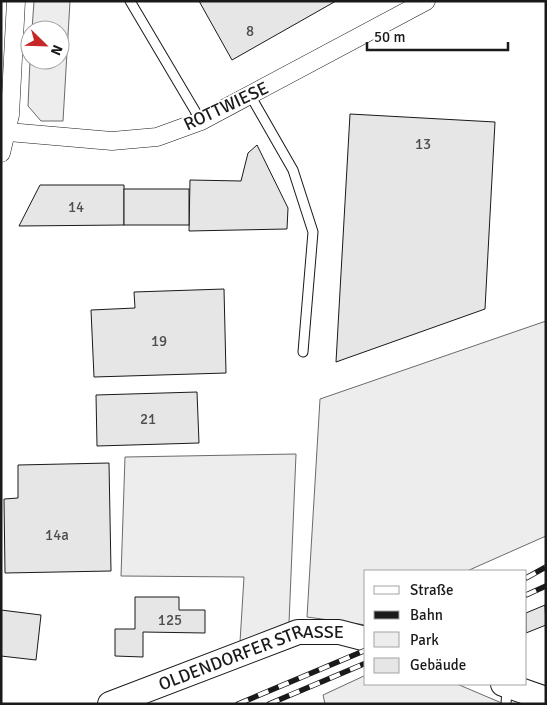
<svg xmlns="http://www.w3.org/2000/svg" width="547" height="705" viewBox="0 0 547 705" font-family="Signika,sans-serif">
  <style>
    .green { fill: #ededed; stroke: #6a6a6a }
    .building { fill: #e6e6e6; stroke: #1a1a1a }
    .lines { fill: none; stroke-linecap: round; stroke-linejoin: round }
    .service-casing { stroke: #1a1a1a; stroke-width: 11 }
    .minor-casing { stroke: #1a1a1a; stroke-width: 19 }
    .secondary-casing { stroke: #1a1a1a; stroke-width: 26 }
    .service { stroke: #fff; stroke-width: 9 }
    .minor { stroke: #fff; stroke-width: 18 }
    .secondary { stroke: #fff; stroke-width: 24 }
    .rail-casing { stroke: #1a1a1a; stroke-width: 5.5 }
    .rail { stroke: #fff; stroke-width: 4; stroke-dasharray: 11; stroke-linecap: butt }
    .labels { text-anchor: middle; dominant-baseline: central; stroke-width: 4; stroke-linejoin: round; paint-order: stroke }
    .number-label { font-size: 15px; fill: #4d4d4d }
    .street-label { font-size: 18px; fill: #1a1a1a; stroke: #fff }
  </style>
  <rect width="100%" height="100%" fill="#fff"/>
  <g class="green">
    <polygon points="34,1 70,1 63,121 41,121 28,106 30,60 60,60 60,30 32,30"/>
    <polygon points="546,321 546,536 467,571 366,571 366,625 307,617 320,399"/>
    <polygon points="296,454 289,623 240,642 244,577 121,576 125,457"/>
    <polygon points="366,675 366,684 457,684 504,704 325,704 323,695"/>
  </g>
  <g class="building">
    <polygon points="199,1 336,1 232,60"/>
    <polygon points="350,114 495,122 485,309 336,362"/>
    <polygon points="257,145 288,208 287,229 189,231 190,180 241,181 248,153"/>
    <polygon points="40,185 124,185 124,225 19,226"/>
    <rect x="124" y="189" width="65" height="36"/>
    <polygon points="224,289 226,373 94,377 91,310 135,308 134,292"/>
    <polygon points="197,392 199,443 97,446 96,395"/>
    <polygon points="109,463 111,571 5,573 4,499 18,498 18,465"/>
    <polygon points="135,597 179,597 179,610 205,610 205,633 143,632 143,657 115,656 115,629 135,629"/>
    <polygon points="545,605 546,625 526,633 526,613"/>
    <polygon points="1,610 41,615 36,660 1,656"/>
  </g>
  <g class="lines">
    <g class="service-casing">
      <g id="service">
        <polyline points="130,1 201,121"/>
        <polyline points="250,95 293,170 313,232 303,352"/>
        <polyline points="506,704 507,688"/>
      </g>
    </g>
    <g class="minor-casing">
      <g id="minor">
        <polyline points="8,132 112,141 157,137 201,121 426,1"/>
        <polyline points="1,153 10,115 16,1"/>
      </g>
    </g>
    <g class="secondary-casing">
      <g id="secondary">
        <polyline points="503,684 546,699"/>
        <path id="s1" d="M110,704L298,632H339L366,639"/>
      </g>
    </g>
    <use href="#service" class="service"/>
    <use href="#minor" class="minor"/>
    <use href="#secondary" class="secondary"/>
    <g class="rail-casing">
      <g id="rail">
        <polyline points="526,578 546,567"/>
        <polyline points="526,595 546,586"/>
        <polyline points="238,704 366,650"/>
        <polyline points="269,704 366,663"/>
      </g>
    </g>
    <use href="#rail" class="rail"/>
  </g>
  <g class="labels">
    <g class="number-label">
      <text x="250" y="31">8</text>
      <text x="423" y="144">13</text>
      <text x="76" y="207">14</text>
      <text x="159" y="341">19</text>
      <text x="148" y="419">21</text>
      <text x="57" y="535">14a</text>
      <text x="170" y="620">125</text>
    </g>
    <g class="street-label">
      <text transform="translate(226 106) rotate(-25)">ROTTWIESE</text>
      <text stroke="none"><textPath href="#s1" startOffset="150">OLDENDORFER STRASSE</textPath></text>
    </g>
  </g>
  <rect width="547" height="705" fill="none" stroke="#1a1a1a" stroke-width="5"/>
  <rect x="364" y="570" width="162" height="115" fill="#ffffff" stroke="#a3a3a3"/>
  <rect x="374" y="586" width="25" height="8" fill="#ffffff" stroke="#a3a3a3"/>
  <text x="410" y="595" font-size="15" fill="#1a1a1a">Straße</text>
  <rect x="374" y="611" width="25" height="8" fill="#1a1a1a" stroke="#a3a3a3"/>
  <text x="410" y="620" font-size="15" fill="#1a1a1a">Bahn</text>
  <rect x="374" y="632" width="25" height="15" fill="#ededed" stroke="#a3a3a3"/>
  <text x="410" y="645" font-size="15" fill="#1a1a1a">Park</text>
  <rect x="374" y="658" width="25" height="15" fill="#e6e6e6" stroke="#a3a3a3"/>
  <text x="410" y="670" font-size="15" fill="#1a1a1a">Gebäude</text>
  <g transform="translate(45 45) rotate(113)"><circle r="24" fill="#ffffff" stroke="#a3a3a3"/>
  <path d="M0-4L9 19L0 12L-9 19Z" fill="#c62828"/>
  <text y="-8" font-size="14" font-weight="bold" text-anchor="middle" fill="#1a1a1a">N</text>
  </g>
  <path d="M367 42v8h141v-8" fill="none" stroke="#1a1a1a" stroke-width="2.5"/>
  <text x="374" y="42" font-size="15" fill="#1a1a1a" stroke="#ffffff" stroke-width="4" paint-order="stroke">50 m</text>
</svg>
